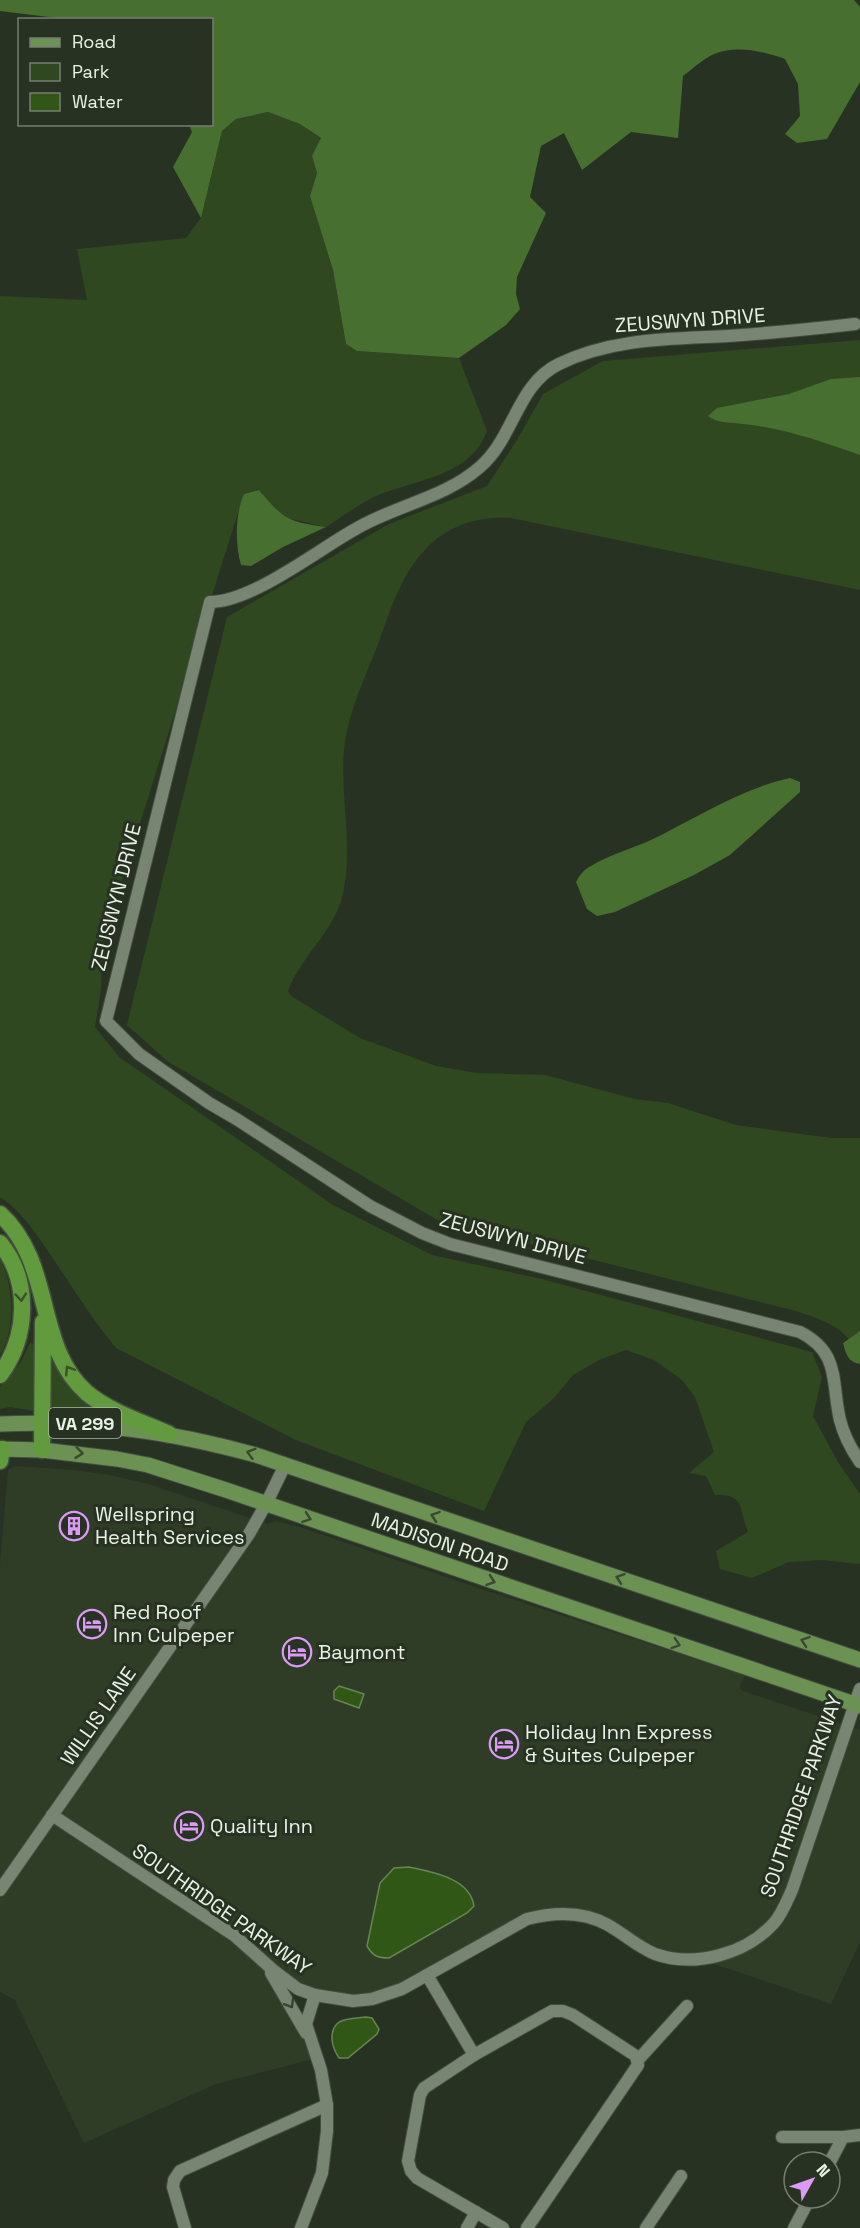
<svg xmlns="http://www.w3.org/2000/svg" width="860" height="2228" viewBox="0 0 860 2228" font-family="'Space Grotesk',sans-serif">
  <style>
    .built { fill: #2f3d27 }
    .green { fill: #2f4820 }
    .forest { fill: #476f2f }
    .water { fill: #305715; stroke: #688554; stroke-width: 1.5 }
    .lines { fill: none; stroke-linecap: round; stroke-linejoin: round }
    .minor-casing { stroke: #444e40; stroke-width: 14 }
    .major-casing { stroke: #444e40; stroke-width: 17 }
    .highway-casing { stroke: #444e40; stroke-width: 19 }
    .minor { stroke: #788572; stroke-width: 12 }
    .major { stroke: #6b9253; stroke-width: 15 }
    .highway { stroke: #629b3e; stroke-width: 16 }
    .oneway { stroke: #39522a }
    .oneway2 { stroke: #394a2e }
    .oneway3 { stroke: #384332 }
    .labels { text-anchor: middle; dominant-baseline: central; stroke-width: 6; stroke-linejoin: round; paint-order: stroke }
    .shield { fill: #283222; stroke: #b0b8ac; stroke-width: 1.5 }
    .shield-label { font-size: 18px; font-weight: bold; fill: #eaf1e7 }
    .street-label { font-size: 20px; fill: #eaf1e7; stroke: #283222 }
    .poi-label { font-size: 20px; fill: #eaf1e7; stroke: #283222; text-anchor: start }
  </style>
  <rect width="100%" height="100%" fill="#283222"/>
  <polygon class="built" points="16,1466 72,1470 110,1475 148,1484 268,1524 275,1521 300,1527 475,1587 745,1675 739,1688 743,1691 860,1730 860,1942 831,2004 730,1969 629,1940 593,1919 531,1918 427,1975 361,2000 315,1995 274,1971 317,2058 216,2084 84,2143 15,2000 0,1992 0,1565 8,1470"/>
  <g class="green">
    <path d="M268,112L300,124L322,139L312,156L317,173L310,196L333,270L346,344L357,351L459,358L487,431C470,478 414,479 374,497C357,505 342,517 326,527L283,517L259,490L244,494L103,940L101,989L95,1027L119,1057L333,1205L432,1255L542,1279L812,1352L822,1377L813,1416L838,1462L860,1494V1564L822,1560L789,1562L752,1578L720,1569L716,1551L748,1532C739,1512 746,1493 715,1495L706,1476L689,1473L714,1452L695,1397L682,1380L654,1360L626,1350L599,1360L573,1375L554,1398L526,1422L484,1511L296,1440L116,1348C93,1320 74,1290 54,1260C38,1237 24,1213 0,1197V296L87,300L77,249L186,238L201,218L222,131L236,119Z"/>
    <path d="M860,340V590L511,518C479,516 447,525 425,550C400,575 389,615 377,647C364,680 347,715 344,751C340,800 355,853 341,901C331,934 300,958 288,991L291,996L360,1038L436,1066L477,1073L545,1075L635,1099L668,1103L736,1125L831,1138H860V1337L853,1344C837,1323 821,1320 796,1311L439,1221L167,1061L127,1025L227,617L389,524L487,486L517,440L543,394L603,361Z"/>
    <path d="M0,1259C14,1286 16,1329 0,1355Z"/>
    <polygon points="30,1343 38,1345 35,1411 10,1407 0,1409 0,1387 21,1362"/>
    <polygon points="50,1352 111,1412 48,1409"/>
  </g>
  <g class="forest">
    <path d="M0,0H854L860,7V82L827,139L797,143L785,134L800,116L798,84L785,59C762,51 734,44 710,56C701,61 692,69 683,76L678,138L631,132L582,170L564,133L541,146L530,197L546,213L517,277L516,294L520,309L506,325L459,358L357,351L346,344L333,270L310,196L317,173L312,156L321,138L300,124L268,112L236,119L222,131L201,218L173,167L192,132L189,125L212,124V20L65,19L0,11Z"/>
    <path d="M860,377V455C823,442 783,428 743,424C731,422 718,424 708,416L717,408L789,394L831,379Z"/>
    <path d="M259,490C285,520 286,521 326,527L283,547L251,566L241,565C235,544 235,514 244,494Z"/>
    <path d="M790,778L800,782V792L730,855L694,875L615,912L597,916L587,909L576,882C580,875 583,870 591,866C609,855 631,849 651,840C696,818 740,789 790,778Z"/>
    <path d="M860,1331V1364C848,1362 846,1354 843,1343Z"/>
  </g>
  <g class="water">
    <polygon points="339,1686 364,1694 359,1708 334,1699 334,1691"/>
    <path d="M409,1867C432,1872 470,1878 474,1906L467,1913L389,1958C377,1958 373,1956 367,1946L380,1883L394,1868Z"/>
    <path d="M366,2017L372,2018L379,2029L377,2034L348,2058H339C335,2052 333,2048 332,2040C331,2017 348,2019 366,2017Z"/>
  </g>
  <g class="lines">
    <g class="minor-casing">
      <g id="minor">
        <path d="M855,324C812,329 771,333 728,336C671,339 612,338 559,364C517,384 514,438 480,467C446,497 398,505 359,527C320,548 253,602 210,602L106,1021L139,1054L209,1103L238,1120L370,1206L422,1233L450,1244L800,1332C841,1353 831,1382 840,1420C844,1436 851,1449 860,1462"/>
        <path d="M52,1815L235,1936L273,1970L298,1989L315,1995L353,2001L372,1999L402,1989L527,1919C554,1912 583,1911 608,1925C624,1934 638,1947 655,1954C695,1968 746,1954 774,1923C782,1914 787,1901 792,1890L860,1689"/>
        <polyline points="0,1890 249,1534 266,1504 285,1465"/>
        <polyline points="271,1973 306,2033"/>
        <polyline points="427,1975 474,2055"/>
        <polyline points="638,2060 687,2006"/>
        <polyline points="782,2137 843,2137"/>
        <polyline points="830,2162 843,2137 860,2135"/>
        <polyline points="185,2228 173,2187 174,2180 180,2171 327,2105"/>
        <polyline points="301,2228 322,2173 327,2131 327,2105 321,2070 306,2024 315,1995"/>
        <polyline points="467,2228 476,2212"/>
        <polyline points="503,2228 417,2178 411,2171 408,2161 420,2095 424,2088 474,2055 552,2011 563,2011 573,2015 636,2056 638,2065 527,2228"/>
        <polyline points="646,2228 681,2176"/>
        <polyline points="794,2228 810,2198"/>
      </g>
    </g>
    <g class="major-casing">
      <g id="major">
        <path d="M0,1424C91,1420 168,1431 256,1455L860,1660"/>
        <polyline points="0,1449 42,1450 117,1459 148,1465 226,1490 860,1706"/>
      </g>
    </g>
    <g class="highway-casing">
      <g id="highway">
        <path d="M0,1214C55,1264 34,1347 87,1393C110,1412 142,1422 169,1434"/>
        <path d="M0,1243C31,1281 28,1337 0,1375"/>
        <polyline points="42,1450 43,1322"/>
        <polyline points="0,1461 2,1449"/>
      </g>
    </g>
    <use href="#minor" class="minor"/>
    <use href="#major" class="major"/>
    <use href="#highway" class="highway"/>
  </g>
  <defs><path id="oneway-chevron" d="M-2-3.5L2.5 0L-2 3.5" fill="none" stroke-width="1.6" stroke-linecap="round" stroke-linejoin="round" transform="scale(1.5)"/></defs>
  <g class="oneway">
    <use href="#oneway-chevron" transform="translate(21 1297) rotate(85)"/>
    <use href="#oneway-chevron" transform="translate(69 1370) rotate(-122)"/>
  </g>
  <g class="oneway2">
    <use href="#oneway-chevron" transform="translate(79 1453) rotate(7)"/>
    <use href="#oneway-chevron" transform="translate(251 1453) rotate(-164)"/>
    <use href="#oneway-chevron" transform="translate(435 1516) rotate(-161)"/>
    <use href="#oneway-chevron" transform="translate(307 1518) rotate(19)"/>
    <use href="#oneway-chevron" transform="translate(620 1578) rotate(-161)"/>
    <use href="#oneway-chevron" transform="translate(491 1581) rotate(19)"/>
    <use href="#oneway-chevron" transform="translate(805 1641) rotate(-161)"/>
    <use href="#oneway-chevron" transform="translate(676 1644) rotate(18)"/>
  </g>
  <use class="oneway3" href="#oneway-chevron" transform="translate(290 2004) rotate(59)"/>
  <defs>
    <g id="building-ring" transform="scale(1.5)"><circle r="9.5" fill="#283222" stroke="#da9af6" stroke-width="1.5"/><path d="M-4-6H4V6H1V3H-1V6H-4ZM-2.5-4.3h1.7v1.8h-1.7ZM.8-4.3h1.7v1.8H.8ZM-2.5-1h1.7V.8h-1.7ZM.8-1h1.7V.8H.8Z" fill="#da9af6"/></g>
    <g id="hotel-ring" transform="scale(1.5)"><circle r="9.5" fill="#283222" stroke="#da9af6" stroke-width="1.5"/><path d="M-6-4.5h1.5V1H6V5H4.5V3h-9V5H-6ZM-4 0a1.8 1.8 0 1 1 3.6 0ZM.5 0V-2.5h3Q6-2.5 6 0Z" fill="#da9af6"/></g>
  </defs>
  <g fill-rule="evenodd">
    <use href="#building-ring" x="74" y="1526"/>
    <use href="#hotel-ring" x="92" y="1624"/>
    <use href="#hotel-ring" x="297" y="1652"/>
    <use href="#hotel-ring" x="504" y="1744"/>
    <use href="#hotel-ring" x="189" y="1826"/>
  </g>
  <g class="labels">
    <rect class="shield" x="49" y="1408" width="72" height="30" rx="4.5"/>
    <g class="shield-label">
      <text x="85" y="1423">VA 299</text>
    </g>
    <g class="street-label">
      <text transform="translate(690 320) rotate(-4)">ZEUSWYN DRIVE</text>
      <text transform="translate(116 897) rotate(-76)">ZEUSWYN DRIVE</text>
      <text transform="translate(513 1238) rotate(15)">ZEUSWYN DRIVE</text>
      <text transform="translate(440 1542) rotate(19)">MADISON ROAD</text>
      <text transform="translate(98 1716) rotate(-55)">WILLIS LANE</text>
      <text transform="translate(801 1796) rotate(-71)">SOUTHRIDGE PARKWAY</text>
      <text transform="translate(222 1909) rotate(35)">SOUTHRIDGE PARKWAY</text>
    </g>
    <g class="poi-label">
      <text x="95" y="1514">Wellspring<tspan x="95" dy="23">Health Services</tspan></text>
      <text x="113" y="1612">Red Roof<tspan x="113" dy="23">Inn Culpeper</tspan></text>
      <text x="318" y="1652">Baymont</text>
      <text x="525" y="1732">Holiday Inn Express<tspan x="525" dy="23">&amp; Suites Culpeper</tspan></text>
      <text x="210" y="1826">Quality Inn</text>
    </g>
  </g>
  <rect x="18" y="18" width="195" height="108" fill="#283222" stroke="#767e71" stroke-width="1.5"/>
  <rect x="30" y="38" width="30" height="9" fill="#6b9253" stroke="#767e71" stroke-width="1.5"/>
  <text x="72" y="48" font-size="18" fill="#eaf1e7">Road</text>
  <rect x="30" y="63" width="30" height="18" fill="#2f4820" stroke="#767e71" stroke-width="1.5"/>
  <text x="72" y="78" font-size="18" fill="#eaf1e7">Park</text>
  <rect x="30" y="93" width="30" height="18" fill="#305715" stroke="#767e71" stroke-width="1.5"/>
  <text x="72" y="108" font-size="18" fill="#eaf1e7">Water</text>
  <g transform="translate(812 2180) rotate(50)"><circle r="28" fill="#283222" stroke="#767e71" stroke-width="1.5"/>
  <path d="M0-4.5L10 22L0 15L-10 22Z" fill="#da9af6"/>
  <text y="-9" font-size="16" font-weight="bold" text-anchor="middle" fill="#eaf1e7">N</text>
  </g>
</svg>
